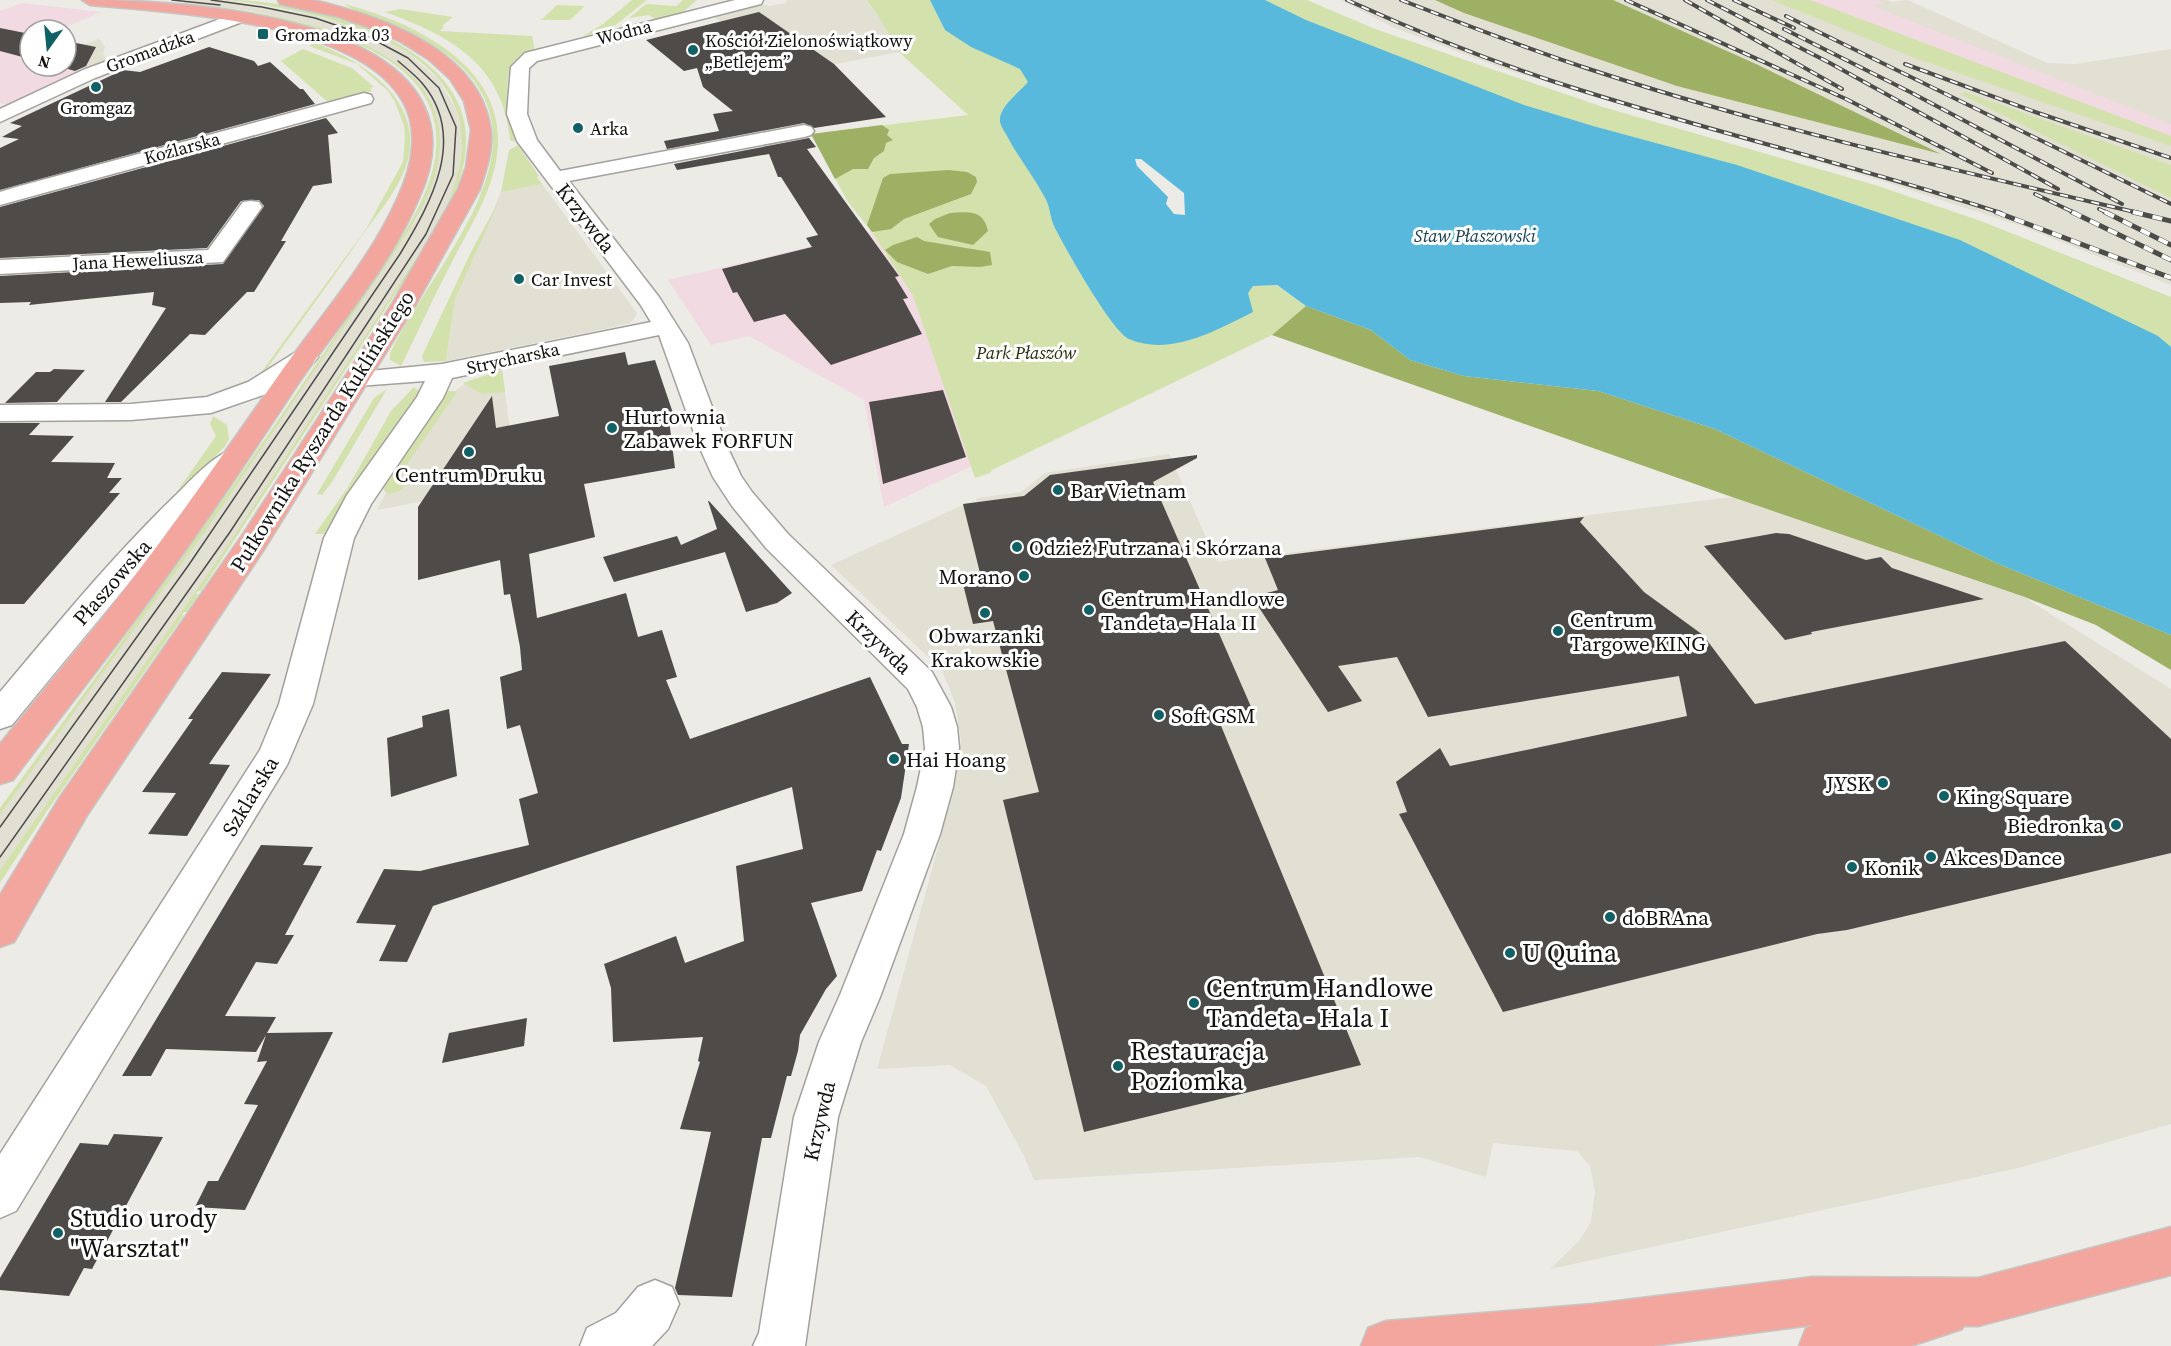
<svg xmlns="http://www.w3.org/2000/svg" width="2171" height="1346" viewBox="0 0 2171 1346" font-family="'Source Serif 4',serif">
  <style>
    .built { fill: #e2dfd3 }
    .industrial { fill: #f2dae3 }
    .green { fill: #d3e2ad }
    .forest { fill: #9db063 }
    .water { fill: #58b9dd; fill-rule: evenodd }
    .building { fill: #4f4b48 }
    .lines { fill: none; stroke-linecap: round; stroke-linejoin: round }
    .minor-casing { stroke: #a2a19c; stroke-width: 3 }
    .major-casing { stroke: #c6c6c6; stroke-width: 3 }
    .minor { fill: #fff; fill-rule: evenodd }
    .major { fill: #f2a69d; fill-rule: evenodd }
    .tram { stroke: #4c4c49; stroke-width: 1.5 }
    .rail-far1-casing { stroke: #4c4c49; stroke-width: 4 }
    .rail-casing { stroke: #4c4c49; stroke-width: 5 }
    .rail-far1 { stroke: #fff; stroke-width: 2; stroke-dasharray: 8; stroke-linecap: butt }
    .rail { stroke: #fff; stroke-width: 4; stroke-dasharray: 10; stroke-linecap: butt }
    .poi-dot { fill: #106166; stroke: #fff; stroke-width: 2 }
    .labels { text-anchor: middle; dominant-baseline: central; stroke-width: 6; stroke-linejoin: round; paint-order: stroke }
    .far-street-label { font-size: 18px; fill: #121210; stroke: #fff }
    .far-poi-label { font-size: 18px; fill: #121210; stroke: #fff; text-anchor: start }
    .far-water-label { font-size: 18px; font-style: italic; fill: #184252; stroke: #fff }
    .far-park-label { font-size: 18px; font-style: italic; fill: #28300f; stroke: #fff }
    .street-label { font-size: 21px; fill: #121210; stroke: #fff }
    .poi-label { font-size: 21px; fill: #121210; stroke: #fff; text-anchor: start }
    .near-poi-label { font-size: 26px; fill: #121210; stroke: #fff; text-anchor: start }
  </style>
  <rect width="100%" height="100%" fill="#ecebe6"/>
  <g class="built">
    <polygon points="189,0 228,0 308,14 354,27 396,45 409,54 438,79 456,109 463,137 457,182 437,225 225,549 0,870 0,815 205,532 390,260 418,217 440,150 438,125 428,96 404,70 378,52 304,23 251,11 183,3"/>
    <polygon points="787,0 865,0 877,14 899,52 792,72 713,16 761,4 770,6 786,3"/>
    <polygon points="1341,0 1887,0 1891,2 1908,0 2047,63 2076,64 2171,49 2171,285 2018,225 1882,181 1507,70 1392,27"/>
    <polygon points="99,39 105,47 103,54 108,61 79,72 57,66 66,66 66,51"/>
    <polygon points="542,184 637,313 635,318 630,323 609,328 446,361 455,299 501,192"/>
    <polygon points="502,370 517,483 377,510 386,493 381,486 448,391 455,391 470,380"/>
    <polygon points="1169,454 1217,562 1732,497 2022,596 2171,689 2171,1124 2022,1167 1550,1269 1579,1241 1591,1222 1595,1192 1590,1166 1577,1151 1493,1143 1486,1177 1420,1157 1034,1180 1024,1156 986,1086 950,1065 877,1069 954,790 961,740 955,703 942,670 831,565 963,505 977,502 976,498 1021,492 1045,473"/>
  </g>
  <g class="industrial">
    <polygon points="1799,0 1878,0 1884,3 1873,6 2171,124 2171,142"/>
    <polygon points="22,3 101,12 59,30 30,30 30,66 57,66 79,72 9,105 0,103 0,11"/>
    <polygon points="872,232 913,296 972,466 884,507 864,400 749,336 711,345 668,280"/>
  </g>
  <g class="green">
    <path d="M228,0C308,0 473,42 466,146C463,197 428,244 401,285L201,591H198L196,594H199L187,612H184L182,615H184L45,814L0,883V870L225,549L429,238C534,67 366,17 228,0Z"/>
    <polygon points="632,0 647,0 608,31 583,36 603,24"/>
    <polygon points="683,0 697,0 683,12 655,19 649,15 629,18 646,4 676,6"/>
    <polygon points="866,0 999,0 1022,37 1031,100 1253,286 1276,285 1306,306 1272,335 992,470 990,473 975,478 913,296 872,232 848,202 811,134 968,115 899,52 877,14"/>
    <polygon points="1236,0 1307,0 1375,29 1603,107 1875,185 1981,221 2171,297 2171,381 1579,128 1351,41 1331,30"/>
    <polygon points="1772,0 1809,0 1821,4 2171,136 2171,146 1917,59"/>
    <path d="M183,3C270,12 467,37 437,167C429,202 409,231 390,260L205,532L0,815V808C105,665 209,522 308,376C329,345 350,314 371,282C392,252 415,220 428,185C438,157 440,130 429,105C396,29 253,16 178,5Z"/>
    <path d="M344,4C411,21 503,64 498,146C495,191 468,229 449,268C432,300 417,334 401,366L390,360V353C431,266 560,142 449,56C428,40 405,29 381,20C369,15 352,11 344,4Z"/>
    <polygon points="557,5 585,6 570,20 541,20"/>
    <path d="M400,9L453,17L442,26L444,27L440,31L532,36L535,51C527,54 519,57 514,62C501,77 510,123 515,141H511L510,139C502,63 450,36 385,12Z"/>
    <path d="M312,44H318C366,63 425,102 407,163C398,192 373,219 356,244C326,288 294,331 263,374L258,379L229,390L260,374L366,229L403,162L405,137L404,126L395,102L388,91L357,64L309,46Z"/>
    <polygon points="303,49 352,68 374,87 370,88 372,91 329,103 281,61"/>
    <polygon points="1965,92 2171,165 2171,198 1960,94"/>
    <polygon points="518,145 539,176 537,177 542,184 501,192 509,150"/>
    <polygon points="499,201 455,299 446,361 424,362 422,356 472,250"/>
    <polygon points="502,370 505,392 482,394 463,383"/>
    <polygon points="414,387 420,392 416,401 353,485 325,534 315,534 348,487 391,411"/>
    <polygon points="387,389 332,482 322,495 317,494 374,398"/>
    <polygon points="448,391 457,392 398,477 405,479 406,485 399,491 388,494 381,486"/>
    <polygon points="213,416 227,425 229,439 225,446 164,510 216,436 210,424"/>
  </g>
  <g class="forest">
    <polygon points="1435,0 1613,0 1756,64 1941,154 1677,86 1464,13"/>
    <polygon points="882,125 889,130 887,135 893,140 886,143 884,151 874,158 868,169 853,169 835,179 811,134"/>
    <polygon points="949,170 967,172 976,177 977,182 971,194 904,219 891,229 872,232 867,225 883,178 890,174"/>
    <path d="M950,213C969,212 983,209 988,231L973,245L938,237L929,224L935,219Z"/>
    <polygon points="917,237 924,241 990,252 992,265 980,267 952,266 928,274 897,262 885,250 893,245"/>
    <polygon points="1306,306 1371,330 1410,360 1464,376 1598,391 1715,429 1999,564 2171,635 2171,670 2096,625 2022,596 1732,497 1272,335"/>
  </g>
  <path class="water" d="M930,0H1265L1306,20L1524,105L1593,126L1737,165L1960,240L2158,336L2171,347V635L1999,564L1715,429L1598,391L1464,376L1410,360L1371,330L1306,306L1277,285L1253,286L1248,293L1253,312C1216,330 1171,357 1129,339C1112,332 1064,246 1054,226C1050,217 1050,205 1044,196C1033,175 1017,156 1006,134C1004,131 1001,126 1000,122C998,107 1020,92 1028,82L1020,69L971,47L945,30ZM1135,159H1141L1184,193L1185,215L1174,214L1166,204L1168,197L1137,166Z"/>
  <g class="building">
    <polygon points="759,12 834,64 886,117 814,128 804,123 667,149 664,141 719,131 713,114 733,111 703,87 697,68 684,71 646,40"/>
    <polygon points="0,28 30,34 30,59 0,51"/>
    <polygon points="66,41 96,47 86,66 75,71 57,66 66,66"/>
    <polygon points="209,47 254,61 258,66 270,62 300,89 303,89 315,104 0,190 0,148 19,139 2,137 22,126 10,123 123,70 140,72"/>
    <polygon points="326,118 338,133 328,135 332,183 313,186 281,241 286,241 254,292 247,292 205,335 190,334 121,402 105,402 166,308 152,305 154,292 29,305 31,302 0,303 0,276 223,264 264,206 259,200 241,201 207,248 0,258 0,207"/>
    <polygon points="809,138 816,147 807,149 899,276 895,277 908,298 903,299 922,334 831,365 785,314 754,322 737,292 733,293 722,269 812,247 806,238 818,235 781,177 778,177 769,154 677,170 674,164"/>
    <polygon points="625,352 628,365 655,360 675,419 669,420 675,468 584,484 595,537 529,554 537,618 626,593 638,637 662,630 677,677 666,680 690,739 870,677 902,744 909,744 901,798 881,851 877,850 862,891 811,903 837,976 826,989 800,1035 798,1051 791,1076 787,1076 771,1138 762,1138 732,1297 678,1295 675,1288 711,1132 680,1129 700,1062 698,1061 703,1037 613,1042 611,988 604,964 676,936 685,963 744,941 736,866 803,849 792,787 433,906 407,962 379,961 396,925 356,923 384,869 420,871 529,845 519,799 538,793 520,725 507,729 500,677 522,670 520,647 510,594 504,595 500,560 418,580 418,507 492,396 496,428 559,416 549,366"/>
    <polygon points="54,369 85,370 57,402 5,403 36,372 50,372"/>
    <polygon points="943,390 966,457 883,484 869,402"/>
    <polygon points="0,423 40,423 29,435 74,436 51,462 115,463 107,478 122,478 109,493 120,493 24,604 0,604"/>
    <polygon points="1197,455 1197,458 1153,482 1252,709 1217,716 1361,1065 1084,1132 1003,800 1039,792 993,621 973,624 961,576 980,573 963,504 1024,496 1050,475"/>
    <polygon points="708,501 709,501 792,593 777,603 746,612 725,552 614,582 603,557 677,536 681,545 717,529"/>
    <polygon points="1584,517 1580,522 1644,592 1703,635 1755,704 2065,641 2171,739 2171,853 1847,930 1817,934 1503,1012 1399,814 1407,812 1396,782 1440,748 1450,766 1687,716 1679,676 1428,717 1397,657 1338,666 1362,701 1328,712 1252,597 1278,590 1265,558"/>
    <polygon points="1776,533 1789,534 1866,560 1881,557 1892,568 1984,599 1811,632 1812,634 1785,640 1704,546"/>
    <polygon points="222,672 271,674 209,764 230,765 187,836 148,834 176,793 142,792 193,719 188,719"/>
    <polygon points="449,709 457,776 391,797 387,738 423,727 422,716"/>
    <polygon points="261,845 313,847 303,865 322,866 285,935 294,935 277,964 256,962 225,1016 276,1017 267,1033 333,1032 245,1210 195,1207 208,1181 218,1181 258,1105 244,1104 267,1061 257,1062 266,1035 256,1052 166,1049 151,1076 122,1076"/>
    <polygon points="527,1018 524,1046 442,1063 449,1033"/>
    <polygon points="114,1134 163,1137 92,1269 84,1268 69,1296 0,1290 0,1278 80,1143 108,1145"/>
  </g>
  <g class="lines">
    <g class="minor-casing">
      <g id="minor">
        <polygon points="735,0 763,0 761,4 537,61 529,68 527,114 537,140 560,171 804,125 811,127 814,131 811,135 804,137 569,181 659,297 688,343 726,444 741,476 752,492 788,534 932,672 951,707 957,727 959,748 953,787 940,834 880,997 861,1042 838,1117 805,1346 753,1346 759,1333 794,1117 819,1042 840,995 904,834 917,787 925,748 923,727 917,707 908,689 766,548 732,506 713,477 698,444 659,335 452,378 443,398 371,504 354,538 313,704 287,765 16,1211 0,1218 0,1154 260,750 279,704 324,538 347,495 417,397 425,381 358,386 349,383 345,378 349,373 442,364 651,322 640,304 517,141 507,114 511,67 525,53"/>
        <polygon points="236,13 242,14 244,18 242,22 95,78 0,122 0,109 83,70"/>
        <polygon points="364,93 371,95 373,99 371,103 0,205 0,192 16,187"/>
        <polygon points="251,201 259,202 262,207 223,262 0,274 0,260 208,250 243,202"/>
        <polygon points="305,349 314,352 318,357 314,362 266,394 211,413 131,420 0,421 0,405 131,404 207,397 248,382 296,352"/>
        <path d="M234,449L244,452L248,458L151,556L12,725L0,729V692C58,623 115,553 180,491C195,476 214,455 234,449Z"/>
        <polygon points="655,1280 672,1287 679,1304 668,1329 652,1346 580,1346 587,1328 616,1313 638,1287"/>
      </g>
    </g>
    <g class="major-casing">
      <g id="major">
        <path d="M82,0C172,0 404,12 430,123C436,148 430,174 419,198C391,265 341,322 300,381C253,452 206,523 156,591C110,655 60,717 13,780L0,784V744C44,689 90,635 133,578C185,510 234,439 283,369C323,313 370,260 398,197C412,167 420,130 402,100C356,21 173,13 90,5Z"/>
        <path d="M278,0C288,0 299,0 310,0C327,2 346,9 363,14C418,33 483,66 491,131C493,150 486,171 480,189L416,304L265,548L86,817L14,942L0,947V895L60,797L243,534L392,304L458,189L466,167L471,130L464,101L450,79L428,59L401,42L370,28L339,17L280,4Z"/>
        <polygon points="2171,1227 2171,1275 1978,1326 1963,1326 1962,1329 1911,1346 1799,1346 1806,1328 1813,1325 1652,1346 1361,1346 1368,1328 1386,1321 1593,1304 1813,1277 1978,1278"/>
      </g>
    </g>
    <use href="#minor" class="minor"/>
    <use href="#major" class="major"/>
    <g class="tram">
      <polyline points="172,0 220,5"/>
      <path d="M0,827L188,566L400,254C431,203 468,137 422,83C415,75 406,68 398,61"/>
      <polyline points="0,857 230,532 426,234 453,175 456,127 439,88 408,58 365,35 315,18 262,7 211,0"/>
    </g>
    <g class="rail-far1-casing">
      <g id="rail-far1">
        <path d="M1347,0C1413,30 1480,57 1549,80C1698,129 1852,164 2001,213"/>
        <path d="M1401,0C1463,24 1525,48 1589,69C1769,128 1955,170 2139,213"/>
        <polyline points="1626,0 1846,99 1992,173"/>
        <polyline points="1685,0 1842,89"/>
        <polyline points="1707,0 1828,62 2058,189"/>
        <polyline points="1734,0 1794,28"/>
        <polyline points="1786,16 2171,204"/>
        <polyline points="1784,29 1910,92 2122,204"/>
        <polyline points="1905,64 2038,113 2171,158"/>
        <polyline points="2035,194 2075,213"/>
        <polyline points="2099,209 2108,213"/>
      </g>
    </g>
    <g class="rail-casing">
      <g id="rail">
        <polyline points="1996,212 2171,278"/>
        <polyline points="2072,212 2171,260"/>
        <polyline points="2105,212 2171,245"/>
        <polyline points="2133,212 2171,221"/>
      </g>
    </g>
    <use href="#rail-far1" class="rail-far1"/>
    <use href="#rail" class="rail"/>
  </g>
  <g class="poi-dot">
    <rect x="257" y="28" width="12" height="12" rx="3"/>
    <circle cx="693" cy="50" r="6"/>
    <circle cx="96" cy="87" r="6"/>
    <circle cx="578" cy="128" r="6"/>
    <circle cx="519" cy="279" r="6"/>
    <circle cx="612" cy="428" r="6"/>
    <circle cx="469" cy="452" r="6"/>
    <circle cx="1058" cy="490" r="6"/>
    <circle cx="1017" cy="547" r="6"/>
    <circle cx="1024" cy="576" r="6"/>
    <circle cx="1089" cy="610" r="6"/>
    <circle cx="985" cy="613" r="6"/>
    <circle cx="1558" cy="631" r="6"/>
    <circle cx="1159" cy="715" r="6"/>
    <circle cx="894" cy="759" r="6"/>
    <circle cx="1883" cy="783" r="6"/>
    <circle cx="1944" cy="796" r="6"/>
    <circle cx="2116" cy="825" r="6"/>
    <circle cx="1931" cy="857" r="6"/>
    <circle cx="1852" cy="867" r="6"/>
    <circle cx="1610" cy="917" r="6"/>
    <circle cx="1510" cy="953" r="6"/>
    <circle cx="1194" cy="1003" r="6"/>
    <circle cx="1118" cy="1066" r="6"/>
    <circle cx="58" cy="1233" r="6"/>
  </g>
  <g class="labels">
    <g class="far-street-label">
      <text transform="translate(624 32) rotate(-14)">Wodna</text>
      <text transform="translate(150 51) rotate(-20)">Gromadzka</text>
      <text transform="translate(182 148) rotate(-15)">Koźlarska</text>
      <text transform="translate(138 260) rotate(-3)">Jana Heweliusza</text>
      <text transform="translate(513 358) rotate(-12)">Strycharska</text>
    </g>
    <g class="far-poi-label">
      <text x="275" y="34">Gromadzka 03</text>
      <text x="705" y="40">Kościół Zielonoświątkowy<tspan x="705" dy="21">„Betlejem”</tspan></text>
      <text x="96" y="107" text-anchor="middle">Gromgaz</text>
      <text x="590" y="128">Arka</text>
      <text x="531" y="279">Car Invest</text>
    </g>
    <g class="far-water-label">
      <text x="1475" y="235">Staw Płaszowski</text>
    </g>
    <g class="far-park-label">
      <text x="1026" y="352">Park Płaszów</text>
    </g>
    <g class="street-label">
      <text transform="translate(586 218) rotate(52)">Krzywda</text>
      <text transform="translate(322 431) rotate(-58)">Pułkownika Ryszarda Kuklińskiego</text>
      <text transform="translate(112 582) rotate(-49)">Płaszowska</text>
      <text transform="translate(879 642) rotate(44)">Krzywda</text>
      <text transform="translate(250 796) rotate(-59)">Szklarska</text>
      <text transform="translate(819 1121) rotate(-77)">Krzywda</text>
    </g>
    <g class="poi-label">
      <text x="624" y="416">Hurtownia<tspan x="624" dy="24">Zabawek FORFUN</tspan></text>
      <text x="469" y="474" text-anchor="middle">Centrum Druku</text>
      <text x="1070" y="490">Bar Vietnam</text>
      <text x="1029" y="547">Odzież Futrzana i Skórzana</text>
      <text x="1012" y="576" text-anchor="end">Morano</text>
      <text x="1101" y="598">Centrum Handlowe<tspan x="1101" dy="24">Tandeta - Hala II</tspan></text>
      <text x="1570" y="619">Centrum<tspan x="1570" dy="24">Targowe KING</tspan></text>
      <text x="985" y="635" text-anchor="middle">Obwarzanki<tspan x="985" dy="24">Krakowskie</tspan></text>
      <text x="1171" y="715">Soft GSM</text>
      <text x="906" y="759">Hai Hoang</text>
      <text x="1871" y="783" text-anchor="end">JYSK</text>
      <text x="1956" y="796">King Square</text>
      <text x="2104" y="825" text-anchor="end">Biedronka</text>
      <text x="1943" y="857">Akces Dance</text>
      <text x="1864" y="867">Konik</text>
      <text x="1622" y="917">doBRAna</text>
    </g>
    <g class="near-poi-label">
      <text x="1522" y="953">U Quina</text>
      <text x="1206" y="988">Centrum Handlowe<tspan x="1206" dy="30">Tandeta - Hala I</tspan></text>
      <text x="1130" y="1051">Restauracja<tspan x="1130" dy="30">Poziomka</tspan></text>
      <text x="70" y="1218">Studio urody<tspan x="70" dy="30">"Warsztat"</tspan></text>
    </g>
  </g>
  <g transform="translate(48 48) rotate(195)"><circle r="28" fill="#ffffff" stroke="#a0a09f" stroke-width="1.5"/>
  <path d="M0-4.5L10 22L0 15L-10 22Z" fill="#106166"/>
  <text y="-9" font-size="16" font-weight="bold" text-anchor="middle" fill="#121210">N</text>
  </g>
</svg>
